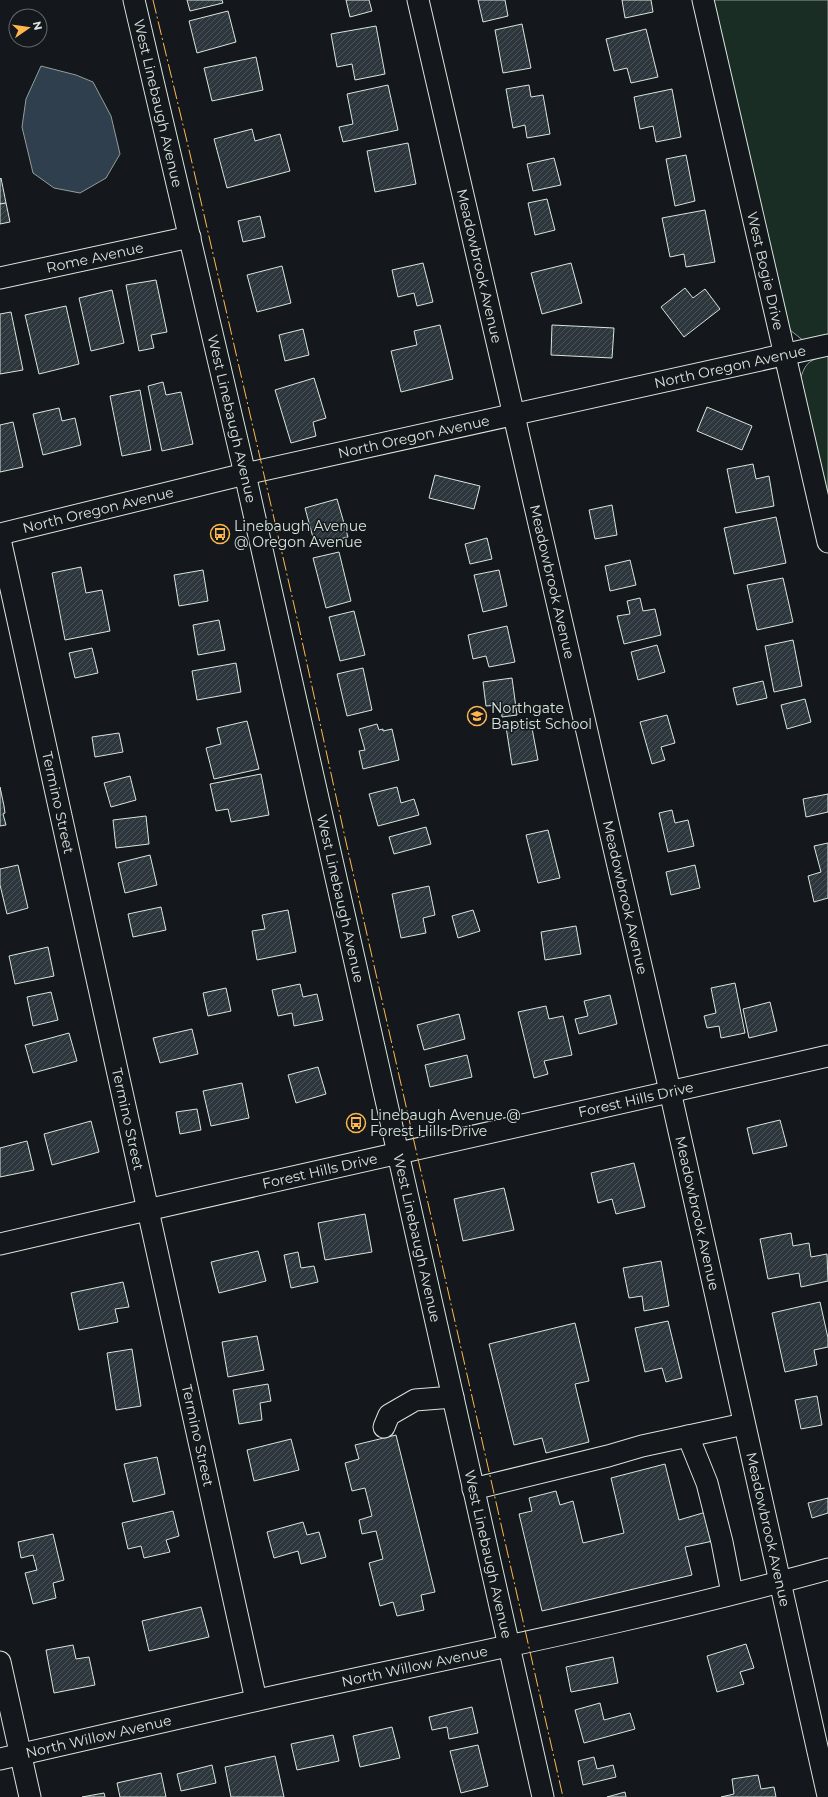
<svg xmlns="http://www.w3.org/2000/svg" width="828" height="1797" viewBox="0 0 828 1797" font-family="Montserrat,sans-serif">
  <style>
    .green { fill: #1a2d24; stroke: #939e99 }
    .water { fill: #2f3f4d; stroke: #939e99 }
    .building { fill: url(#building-hatch); stroke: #d8e6dc }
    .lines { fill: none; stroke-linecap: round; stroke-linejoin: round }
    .minor-casing { stroke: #d8e6dc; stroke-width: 23 }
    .minor { stroke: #14181c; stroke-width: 21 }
    .power { stroke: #ffb74d; stroke-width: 1; stroke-dasharray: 14 3 2 3; stroke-linecap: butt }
    .labels { text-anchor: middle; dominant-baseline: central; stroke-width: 3; stroke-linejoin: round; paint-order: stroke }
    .street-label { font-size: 14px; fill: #d8e6dc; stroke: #14181c }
    .poi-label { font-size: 14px; fill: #d8e6dc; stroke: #14181c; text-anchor: start }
  </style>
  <defs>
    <pattern id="building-hatch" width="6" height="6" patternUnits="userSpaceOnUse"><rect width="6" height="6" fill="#2c363c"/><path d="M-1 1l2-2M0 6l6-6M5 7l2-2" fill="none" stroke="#4a5358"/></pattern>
  </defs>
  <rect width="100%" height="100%" fill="#14181c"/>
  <g class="green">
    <polygon points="712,0 828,0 828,335 804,341 790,330"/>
    <path d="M828,356V510L801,377C806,361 812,359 828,356Z"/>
  </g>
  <polygon class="water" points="41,66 76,75 93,82 111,116 120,154 106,178 80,193 54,188 33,173 22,127 26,99"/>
  <g class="building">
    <polygon points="187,0 222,0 223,3 190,11"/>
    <polygon points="346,0 369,0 372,11 350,17"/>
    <polygon points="478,0 505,0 508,16 483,22"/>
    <polygon points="622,0 651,0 653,12 625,18"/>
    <polygon points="228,11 236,42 197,53 189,21"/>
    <polygon points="522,24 531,68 503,73 495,30"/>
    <polygon points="376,26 385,74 355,80 352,64 337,67 331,34"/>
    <polygon points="646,29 658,77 631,83 627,68 614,71 606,39"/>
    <polygon points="256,57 263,90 212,101 204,68"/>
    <polygon points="388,85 398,130 343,142 339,127 353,124 347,94"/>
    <polygon points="529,85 531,97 543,95 550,134 527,138 525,125 513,128 506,89"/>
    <polygon points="672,89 681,137 656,142 653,126 640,129 634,97"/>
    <polygon points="252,129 255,141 280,134 290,171 227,188 214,139"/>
    <polygon points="408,143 416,184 375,192 367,151"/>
    <polygon points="686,155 695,201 675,206 666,159"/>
    <polygon points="554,158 561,185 533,191 527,164"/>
    <polygon points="1,178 6,203 0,204 0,179"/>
    <polygon points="547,199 555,230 535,235 528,203"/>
    <polygon points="6,203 10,222 0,224 0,204"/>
    <polygon points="705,210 715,262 686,267 684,254 670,257 662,218"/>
    <polygon points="260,216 265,237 243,242 238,221"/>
    <polygon points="423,263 433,302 417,306 414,293 398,297 392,270"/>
    <polygon points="571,263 582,303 542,314 531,273"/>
    <polygon points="282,266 291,303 257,312 247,275"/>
    <polygon points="156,280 167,332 151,335 154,348 139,351 126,285"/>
    <polygon points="685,288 693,298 705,289 720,309 684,337 661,307"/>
    <polygon points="112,290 124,343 91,351 79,298"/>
    <polygon points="66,306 79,364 39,374 25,315"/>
    <polygon points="11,312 23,370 0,374 0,314"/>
    <polygon points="440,325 453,379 401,392 391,351 417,345 414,331"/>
    <polygon points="552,325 614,328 612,358 551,355"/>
    <polygon points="303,329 309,355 285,361 279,335"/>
    <polygon points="314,378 326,418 313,422 316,436 291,443 275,390"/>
    <polygon points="163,382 166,395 181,392 193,444 162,451 148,386"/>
    <polygon points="140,390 151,450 122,456 110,396"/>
    <polygon points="707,407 752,426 742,450 697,431"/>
    <polygon points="59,408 62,421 75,418 81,445 43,455 33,414"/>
    <polygon points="13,422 23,467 0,472 0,425"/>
    <polygon points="753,464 756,479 769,476 774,506 736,513 727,469"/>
    <polygon points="435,475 480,486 474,509 429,498"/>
    <polygon points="337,499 348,537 315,545 305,508"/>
    <polygon points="612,505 617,535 595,539 589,510"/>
    <polygon points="776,517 786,563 734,574 724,528"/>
    <polygon points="487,538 492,559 470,564 465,544"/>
    <polygon points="339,552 351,601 326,608 313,558"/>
    <polygon points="630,560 636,585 610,591 605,566"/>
    <polygon points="81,567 86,593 102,590 110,631 65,640 52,573"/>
    <polygon points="203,570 208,601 179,606 174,575"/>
    <polygon points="499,570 507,606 483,612 474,575"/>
    <polygon points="783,578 793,622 757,630 747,585"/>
    <polygon points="640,598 643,611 655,609 661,635 624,644 617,616 630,614 627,601"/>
    <polygon points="354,611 365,655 340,661 329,617"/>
    <polygon points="219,620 225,650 198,655 193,625"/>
    <polygon points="507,626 515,662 489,667 486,656 473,659 468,635"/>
    <polygon points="793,640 802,686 774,692 765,646"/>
    <polygon points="657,645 665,672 638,680 631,652"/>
    <polygon points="92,648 98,673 75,678 69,653"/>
    <polygon points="236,663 241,692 197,700 192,671"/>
    <polygon points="363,668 372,710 347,716 337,674"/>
    <polygon points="512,678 517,715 502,717 501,705 486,706 483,682"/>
    <polygon points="763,681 767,698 737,705 733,688"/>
    <polygon points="805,699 811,722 787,729 781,705"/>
    <polygon points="667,715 675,743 661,747 665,760 652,764 640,722"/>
    <polygon points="247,721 259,769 214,779 206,748 221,744 217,728"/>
    <polygon points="531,723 538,760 512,765 506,727"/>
    <polygon points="377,724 379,730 383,729 383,731 392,729 399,760 363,769 359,751 365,750 359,729"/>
    <polygon points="119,733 123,752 95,757 92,737"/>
    <polygon points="261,774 269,815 231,822 228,809 216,811 210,784"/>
    <polygon points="130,776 136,800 111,807 104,783"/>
    <polygon points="0,787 4,806 5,813 3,814 6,825 0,826"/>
    <polygon points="397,787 401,803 414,799 419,815 378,826 369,794"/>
    <polygon points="828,794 828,812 806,817 803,799"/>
    <polygon points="672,810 675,823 688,820 694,846 668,852 659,813"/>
    <polygon points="146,816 149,844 116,848 113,820"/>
    <polygon points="426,827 431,844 394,854 389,837"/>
    <polygon points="548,830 560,878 538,883 526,835"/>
    <polygon points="828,843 828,898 814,902 808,876 821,872 814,846"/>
    <polygon points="150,855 157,885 125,893 118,863"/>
    <polygon points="18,865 28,908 7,914 0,885 0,869"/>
    <polygon points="695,865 700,888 671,895 666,872"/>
    <polygon points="429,886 435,915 423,918 426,933 401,938 392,894"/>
    <polygon points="161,907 166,930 133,937 128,914"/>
    <polygon points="288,910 296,952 257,960 252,931 265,929 262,915"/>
    <polygon points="473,910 480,931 458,938 452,916"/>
    <polygon points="576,926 581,954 545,960 541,932"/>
    <polygon points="48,947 54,976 15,984 9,956"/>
    <polygon points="735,983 745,1033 721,1038 719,1026 707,1028 704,1016 716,1013 711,988"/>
    <polygon points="300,984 303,997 317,994 323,1020 294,1026 292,1013 278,1016 272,990"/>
    <polygon points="226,988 231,1011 208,1016 203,993"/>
    <polygon points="51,992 58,1020 33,1026 27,997"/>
    <polygon points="610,995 617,1024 579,1034 575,1019 588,1016 584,1001"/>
    <polygon points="770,1002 777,1031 749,1038 743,1009"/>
    <polygon points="546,1006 549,1019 563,1016 572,1055 544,1061 548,1074 534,1078 518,1012"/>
    <polygon points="459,1014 465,1039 424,1050 417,1025"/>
    <polygon points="192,1029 198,1054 160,1063 153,1038"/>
    <polygon points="69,1033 77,1061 33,1073 25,1045"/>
    <polygon points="467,1055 472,1077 430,1087 425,1065"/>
    <polygon points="318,1067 326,1094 296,1103 288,1075"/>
    <polygon points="242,1083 249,1118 211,1126 203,1091"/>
    <polygon points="197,1109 201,1130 180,1134 176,1112"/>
    <polygon points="780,1120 787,1146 753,1154 747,1128"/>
    <polygon points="91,1121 99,1152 52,1165 44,1134"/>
    <polygon points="27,1141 34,1170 0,1177 0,1148"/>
    <polygon points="634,1163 645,1207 616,1214 612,1199 598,1203 591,1173"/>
    <polygon points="504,1188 514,1230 463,1241 454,1199"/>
    <polygon points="365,1214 372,1252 325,1260 318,1223"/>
    <polygon points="791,1233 793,1246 809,1243 811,1257 827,1254 828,1281 801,1287 799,1273 768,1279 760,1239"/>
    <polygon points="258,1251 266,1281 219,1293 211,1262"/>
    <polygon points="298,1252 301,1268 314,1266 318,1282 291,1288 284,1255"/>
    <polygon points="661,1261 669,1306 644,1311 642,1296 629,1298 623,1268"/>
    <polygon points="123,1282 129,1307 115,1309 118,1322 79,1330 71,1293"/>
    <polygon points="820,1302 828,1338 828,1347 814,1350 817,1365 785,1372 772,1313"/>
    <polygon points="668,1321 682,1378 666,1382 662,1368 645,1372 635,1328"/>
    <polygon points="575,1323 589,1381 575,1384 589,1442 546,1453 542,1438 514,1445 489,1344"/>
    <polygon points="257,1336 264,1370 228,1377 222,1342"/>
    <polygon points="132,1349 141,1406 116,1410 107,1353"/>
    <polygon points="268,1384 271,1401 260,1403 262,1420 239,1424 233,1390"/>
    <polygon points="817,1396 822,1425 801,1429 795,1400"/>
    <polygon points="396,1435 435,1592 421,1595 424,1610 397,1616 393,1602 380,1606 369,1563 383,1559 376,1531 362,1534 359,1520 372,1516 365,1488 352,1491 345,1463 359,1459 355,1445"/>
    <polygon points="291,1439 299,1470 254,1481 247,1450"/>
    <polygon points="157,1457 165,1494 133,1502 124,1464"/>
    <polygon points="665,1464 679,1520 706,1512 713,1541 685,1547 692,1575 542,1611 519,1514 532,1511 529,1498 556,1491 560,1505 573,1501 583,1543 624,1533 611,1478"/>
    <polygon points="828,1498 828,1513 812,1518 808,1503"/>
    <polygon points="173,1511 179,1536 166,1540 170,1552 144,1558 141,1546 128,1549 122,1523"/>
    <polygon points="303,1522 307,1535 319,1532 326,1557 301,1564 298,1551 274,1558 267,1532"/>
    <polygon points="53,1534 64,1580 53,1583 56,1598 33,1604 25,1573 37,1570 33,1555 21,1558 18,1542"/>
    <polygon points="201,1607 209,1637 149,1651 142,1621"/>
    <polygon points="746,1644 754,1668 740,1672 744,1684 717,1692 707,1656"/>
    <polygon points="73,1645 76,1659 89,1657 95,1685 54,1693 46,1650"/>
    <polygon points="613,1657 618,1683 571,1692 566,1667"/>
    <polygon points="600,1703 604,1720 630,1713 635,1729 584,1743 575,1710"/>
    <polygon points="472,1707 478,1733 449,1739 447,1727 432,1730 429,1717"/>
    <polygon points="392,1727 400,1758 360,1767 353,1736"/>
    <polygon points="333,1735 339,1761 297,1770 291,1744"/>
    <polygon points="478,1745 488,1786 461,1793 450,1751"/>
    <polygon points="275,1756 284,1797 231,1797 225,1767"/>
    <polygon points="594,1757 597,1769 613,1765 616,1777 583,1785 578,1761"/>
    <polygon points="212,1765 216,1783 181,1791 177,1774"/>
    <polygon points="161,1773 166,1797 120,1797 117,1783"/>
    <polygon points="758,1775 761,1789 774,1787 776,1797 721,1797 734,1794 732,1779"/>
    <polygon points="625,1792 626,1797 607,1797"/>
    <polygon points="104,1793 105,1797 82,1797"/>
  </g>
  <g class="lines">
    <g class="minor-casing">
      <g id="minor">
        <path id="s1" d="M134,0L245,474L543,1797"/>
        <path id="s2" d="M418,0L670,1091L828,1796"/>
        <path id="s3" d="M703,0L828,542"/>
        <path id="s4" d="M0,278L190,237"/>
        <path id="s5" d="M0,534L245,474L828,345"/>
        <path id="s6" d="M0,539L256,1700"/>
        <path id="s7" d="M0,1244L147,1210L828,1056"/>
        <polyline points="384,1427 389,1415 415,1400 453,1397"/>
        <polyline points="688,1436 707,1483 722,1542 732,1593"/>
        <polyline points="473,1489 608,1456 642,1446 744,1424"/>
        <polyline points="0,1662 30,1797"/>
        <path id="s8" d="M0,1759C86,1740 172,1719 258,1700C448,1658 640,1621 828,1569"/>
      </g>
    </g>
    <use href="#minor" class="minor"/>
    <polyline class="power" points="153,0 190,154 297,618 346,842 563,1797"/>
  </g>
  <defs>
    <g id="bus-ring" transform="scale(1)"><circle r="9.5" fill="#14181c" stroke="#ffb74d" stroke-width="1.5"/><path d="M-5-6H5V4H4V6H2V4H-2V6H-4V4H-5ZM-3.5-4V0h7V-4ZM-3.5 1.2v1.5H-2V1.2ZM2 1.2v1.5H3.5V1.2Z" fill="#ffb74d"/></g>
    <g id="school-ring" transform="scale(1)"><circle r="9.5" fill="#14181c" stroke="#ffb74d" stroke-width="1.5"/><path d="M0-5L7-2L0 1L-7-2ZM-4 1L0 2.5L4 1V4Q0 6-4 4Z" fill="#ffb74d"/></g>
  </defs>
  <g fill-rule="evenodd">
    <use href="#bus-ring" x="220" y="534"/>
    <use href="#school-ring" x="477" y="716"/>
    <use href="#bus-ring" x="356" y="1123"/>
  </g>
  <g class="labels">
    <g class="street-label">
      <text stroke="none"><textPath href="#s1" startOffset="106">West Linebaugh Avenue</textPath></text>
      <text stroke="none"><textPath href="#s4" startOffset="97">Rome Avenue</textPath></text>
      <text stroke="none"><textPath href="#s2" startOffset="273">Meadowbrook Avenue</textPath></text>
      <text stroke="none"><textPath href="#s3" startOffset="278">West Bogie Drive</textPath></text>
      <text stroke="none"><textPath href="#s5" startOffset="749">North Oregon Avenue</textPath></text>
      <text stroke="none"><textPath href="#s1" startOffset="430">West Linebaugh Avenue</textPath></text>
      <text stroke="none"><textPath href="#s5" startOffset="425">North Oregon Avenue</textPath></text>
      <text stroke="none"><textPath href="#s5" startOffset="101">North Oregon Avenue</textPath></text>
      <text stroke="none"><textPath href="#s2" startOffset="597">Meadowbrook Avenue</textPath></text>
      <text stroke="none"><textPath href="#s6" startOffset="270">Termino Street</textPath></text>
      <text stroke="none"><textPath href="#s2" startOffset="921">Meadowbrook Avenue</textPath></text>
      <text stroke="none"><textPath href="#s1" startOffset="922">West Linebaugh Avenue</textPath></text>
      <text stroke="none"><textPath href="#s7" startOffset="652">Forest Hills Drive</textPath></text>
      <text stroke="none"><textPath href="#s6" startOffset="594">Termino Street</textPath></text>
      <text stroke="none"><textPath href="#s7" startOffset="328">Forest Hills Drive</textPath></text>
      <text stroke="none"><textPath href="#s2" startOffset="1245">Meadowbrook Avenue</textPath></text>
      <text stroke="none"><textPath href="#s1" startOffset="1270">West Linebaugh Avenue</textPath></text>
      <text stroke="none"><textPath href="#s6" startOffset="918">Termino Street</textPath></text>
      <text stroke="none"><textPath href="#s2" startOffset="1569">Meadowbrook Avenue</textPath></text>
      <text stroke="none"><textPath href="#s1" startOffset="1594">West Linebaugh Avenue</textPath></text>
      <text stroke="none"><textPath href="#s8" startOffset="425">North Willow Avenue</textPath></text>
      <text stroke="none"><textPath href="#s8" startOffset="101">North Willow Avenue</textPath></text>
    </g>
    <g class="poi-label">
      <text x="234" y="526">Linebaugh Avenue<tspan x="234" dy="16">@ Oregon Avenue</tspan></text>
      <text x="491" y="708">Northgate<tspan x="491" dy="16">Baptist School</tspan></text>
      <text x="370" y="1115">Linebaugh Avenue @<tspan x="370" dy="16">Forest Hills Drive</tspan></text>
    </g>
  </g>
  <g transform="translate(28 28) rotate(77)"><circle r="19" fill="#14181c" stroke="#626a69"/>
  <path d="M0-3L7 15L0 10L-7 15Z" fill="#ffb74d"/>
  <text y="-6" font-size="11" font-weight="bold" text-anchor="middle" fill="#d8e6dc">N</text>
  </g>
</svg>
